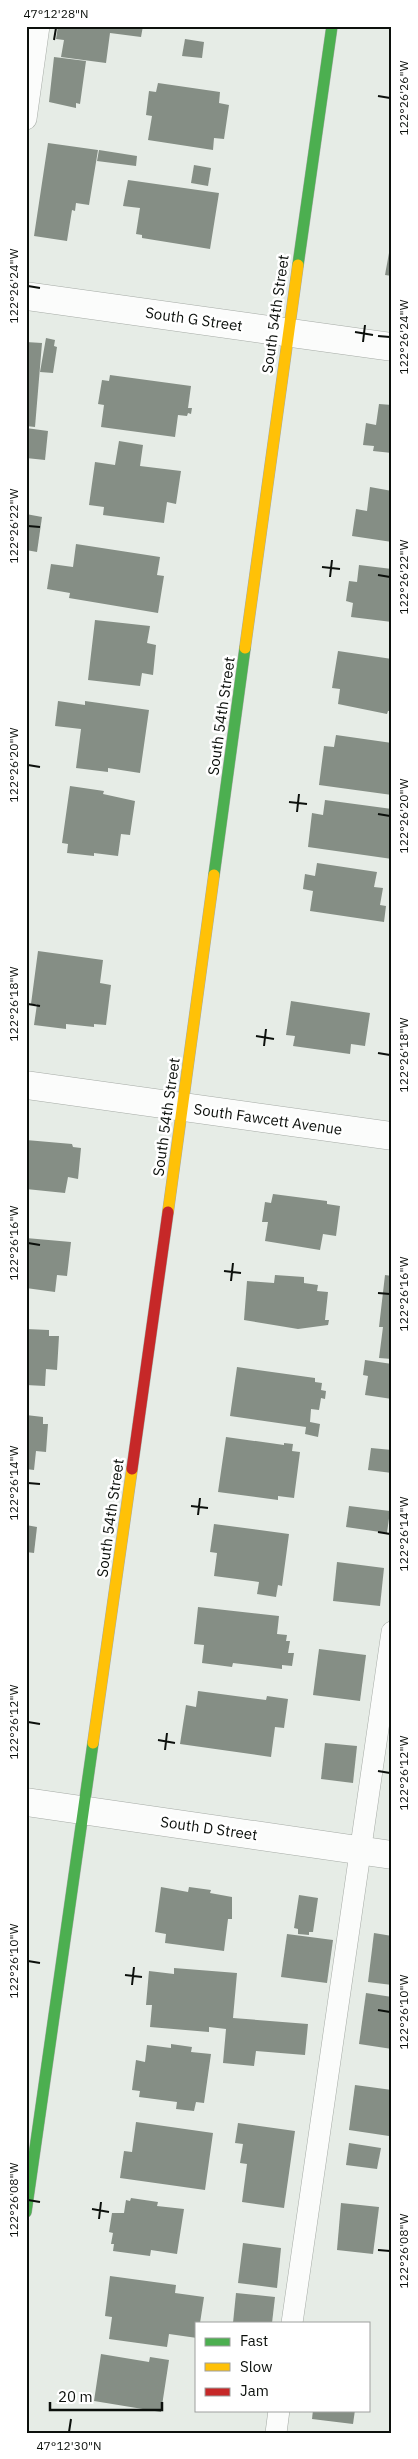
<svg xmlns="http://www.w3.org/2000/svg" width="418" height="2459" viewBox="0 0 418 2459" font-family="'IBM Plex Sans',sans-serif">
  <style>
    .building { fill: #858e85 }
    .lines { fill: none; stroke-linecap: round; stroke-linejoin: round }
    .lane-casing { stroke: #a6aba6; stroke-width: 22 }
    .street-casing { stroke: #a6aba6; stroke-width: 29 }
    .fast-casing { stroke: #a6aba6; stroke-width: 12 }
    .slow-casing { stroke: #a6aba6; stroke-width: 12 }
    .jam-casing { stroke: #a6aba6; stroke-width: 12 }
    .lane { stroke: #fbfcfb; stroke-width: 21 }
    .street { stroke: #fbfcfb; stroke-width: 28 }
    .fast { stroke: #4caf50; stroke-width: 11 }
    .slow { stroke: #ffc107; stroke-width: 11 }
    .jam { stroke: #c62828; stroke-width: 11 }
    .ticks { fill: none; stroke: #0c100c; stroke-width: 2 }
    .labels { text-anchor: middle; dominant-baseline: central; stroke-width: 5; stroke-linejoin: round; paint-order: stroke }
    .street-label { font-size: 15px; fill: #0c100c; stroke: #fff }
    .neatline { fill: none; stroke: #0c100c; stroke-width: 2 }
    .ticks-label { font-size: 12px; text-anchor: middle; fill: #0c100c }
  </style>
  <rect width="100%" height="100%" fill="#e6ece6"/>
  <g class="building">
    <polygon points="58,26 143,26 141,37 110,33 106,63 61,57 64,40 56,39"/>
    <polygon points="185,39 204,42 202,58 182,56"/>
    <polygon points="54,57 86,61 80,104 76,103 76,108 49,102"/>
    <polygon points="158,83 220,92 219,103 229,105 224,139 214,138 213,150 148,140 152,116 146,115 149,91 156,92"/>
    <polygon points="48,143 98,150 89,205 76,203 75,211 72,210 67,241 34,236"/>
    <polygon points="99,150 137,156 136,166 97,161"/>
    <polygon points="194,165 211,168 208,186 191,183"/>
    <polygon points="128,180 219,193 210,249 142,238 142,235 136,234 140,208 123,206"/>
    <polygon points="391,242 392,242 392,276 385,275"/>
    <polygon points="46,338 55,340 54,346 57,347 53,373 40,372"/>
    <polygon points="26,342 42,343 35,427 26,426"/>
    <polygon points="110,375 191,386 188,408 192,408 191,414 188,413 187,416 178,415 175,437 101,427 104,405 98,404 102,380 109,381"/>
    <polygon points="379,404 392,405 392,453 373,451 374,446 363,445 366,423 376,425"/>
    <polygon points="26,428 48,431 45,460 26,458"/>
    <polygon points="119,441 143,445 140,466 181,471 176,504 167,502 164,523 103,515 104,507 89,505 95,462 115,465"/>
    <polygon points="370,487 392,491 392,542 352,536 356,509 367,511"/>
    <polygon points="26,514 42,517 37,552 26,550"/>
    <polygon points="76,544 160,557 157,575 164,576 158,613 69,598 70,593 47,589 51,564 73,567"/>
    <polygon points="359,565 392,569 392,622 351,617 353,603 346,601 349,581 357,582"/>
    <polygon points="95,620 150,626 147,643 156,645 153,675 142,673 140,686 88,680"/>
    <polygon points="338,651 392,659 392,711 388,711 387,714 338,704 340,689 332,688"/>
    <polygon points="58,701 85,705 85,701 149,710 140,773 108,768 108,772 76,768 81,729 55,726"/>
    <polygon points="336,735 392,743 392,795 319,785 324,746 334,747"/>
    <polygon points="70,786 104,791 103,794 135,801 130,835 121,834 118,856 94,853 94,856 67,853 68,844 62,843"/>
    <polygon points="325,800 392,809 392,859 308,847 312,813 323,815"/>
    <polygon points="317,863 377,872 374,887 383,888 380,905 386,906 384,922 310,911 313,891 303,889 305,874 315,876"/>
    <polygon points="38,951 103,960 100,983 111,985 106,1025 94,1024 94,1027 66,1024 66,1029 34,1025 37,1004 31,1004"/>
    <polygon points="291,1001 370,1013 365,1046 351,1044 350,1054 293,1046 295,1036 286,1035"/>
    <polygon points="26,1140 72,1144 73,1147 81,1148 78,1179 68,1177 65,1193 26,1189"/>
    <polygon points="273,1194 327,1201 327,1204 340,1206 336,1236 323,1234 320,1250 265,1241 268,1222 262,1222 265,1202 271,1203"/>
    <polygon points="26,1238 71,1242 67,1276 57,1275 55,1292 26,1288"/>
    <polygon points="275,1275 304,1277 304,1283 318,1285 317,1291 328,1292 325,1320 329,1320 328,1325 298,1329 244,1320 247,1281 274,1283"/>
    <polygon points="385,1275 392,1276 392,1359 379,1358 383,1327 379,1327"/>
    <polygon points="26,1329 49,1330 49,1336 59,1336 57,1370 46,1369 45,1386 26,1385"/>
    <polygon points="365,1360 392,1364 392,1399 365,1395 368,1376 363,1375"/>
    <polygon points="237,1367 315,1378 315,1382 322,1383 321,1390 326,1391 325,1399 321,1398 319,1410 311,1409 310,1422 320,1424 318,1437 305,1434 306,1427 230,1416"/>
    <polygon points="26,1415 43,1417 43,1424 48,1424 46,1452 36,1451 34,1470 26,1469"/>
    <polygon points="226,1437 284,1445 284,1443 293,1444 292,1451 300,1452 294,1498 278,1496 278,1500 218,1492"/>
    <polygon points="371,1448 392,1450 392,1473 368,1470"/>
    <polygon points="349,1506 390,1511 387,1533 346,1527"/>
    <polygon points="214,1524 289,1534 282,1586 278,1585 276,1597 257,1594 259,1582 214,1576 217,1553 210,1552"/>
    <polygon points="26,1525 37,1527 34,1553 26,1552"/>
    <polygon points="337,1562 384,1568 380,1606 333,1601"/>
    <polygon points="198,1607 279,1616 277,1634 287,1635 286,1641 290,1641 288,1653 294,1653 292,1666 282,1665 282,1669 233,1663 232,1667 202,1663 204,1645 194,1644"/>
    <polygon points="319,1649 366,1655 360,1701 313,1695"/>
    <polygon points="198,1691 266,1700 267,1696 288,1699 284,1728 275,1727 271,1757 180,1744 186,1705 196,1707"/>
    <polygon points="325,1743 357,1746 353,1783 321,1779"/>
    <polygon points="161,1887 188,1892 189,1887 211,1890 210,1893 232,1897 232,1919 228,1919 224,1951 165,1943 166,1934 155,1932"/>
    <polygon points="299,1895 318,1898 313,1932 309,1932 309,1935 298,1934 298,1929 294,1928"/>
    <polygon points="374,1933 392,1936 392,1985 368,1982"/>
    <polygon points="287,1934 333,1940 327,1983 281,1977"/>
    <polygon points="174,1968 237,1973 233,2018 308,2024 305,2055 256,2051 254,2066 223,2063 226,2029 209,2027 209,2032 150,2027 152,2005 146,2005 149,1971 174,1974"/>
    <polygon points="366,1993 392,1997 392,2049 359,2044"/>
    <polygon points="171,2044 192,2047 191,2052 211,2054 204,2103 196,2102 194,2111 176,2109 177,2102 139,2097 140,2091 132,2090 136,2060 145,2062 147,2045 171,2048"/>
    <polygon points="355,2085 392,2090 389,2136 349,2130"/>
    <polygon points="136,2122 213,2133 205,2190 120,2178 124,2151 132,2152"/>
    <polygon points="238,2123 295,2131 284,2208 242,2202 247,2164 240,2163 243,2144 235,2143"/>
    <polygon points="349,2143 381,2148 377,2169 346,2165"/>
    <polygon points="131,2198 158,2202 157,2206 184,2209 177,2254 151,2250 150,2256 113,2251 114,2244 111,2244 113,2233 109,2232 112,2213 124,2213 126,2200 130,2201"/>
    <polygon points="341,2203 379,2207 373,2254 337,2250"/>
    <polygon points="243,2243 281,2248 277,2288 238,2283"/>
    <polygon points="110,2276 176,2285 175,2293 204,2297 200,2323 197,2323 197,2338 169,2334 167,2347 109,2339 112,2317 105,2316"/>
    <polygon points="236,2293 275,2297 272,2323 233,2323"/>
    <polygon points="101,2354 149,2362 150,2357 169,2360 161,2412 94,2401"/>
    <polygon points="313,2410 355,2410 353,2424 312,2419"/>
  </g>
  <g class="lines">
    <g class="lane-casing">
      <g id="lane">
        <polyline points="26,119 39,26"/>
        <polyline points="292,2323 392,1632"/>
        <polyline points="276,2433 279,2410"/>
      </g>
    </g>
    <g class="street-casing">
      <g id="street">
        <polyline points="26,296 392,347"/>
        <polyline points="26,1085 392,1136"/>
        <polyline points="26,1802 392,1855"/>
      </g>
    </g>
    <g class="fast-casing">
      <g id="fast">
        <polyline points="298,265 332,26"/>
        <polyline points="214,875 245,648"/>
        <polyline points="26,2212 93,1743"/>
      </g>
    </g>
    <g class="slow-casing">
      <g id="slow">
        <polyline points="245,648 298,265"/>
        <polyline points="168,1212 214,875"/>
        <polyline points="93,1743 132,1469"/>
      </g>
    </g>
    <g class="jam-casing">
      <polyline id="jam" points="132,1469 168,1212"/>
    </g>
    <use href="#lane" class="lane"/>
    <use href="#street" class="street"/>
    <use href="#fast" class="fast"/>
    <use href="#slow" class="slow"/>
    <use href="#jam" class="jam"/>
  </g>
  <path class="ticks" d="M54,40L56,28M378,96L390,98M28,286L40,288M355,332L373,335M378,336L390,337M363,342L365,325M28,526L40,527M322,567L340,569M378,575L390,577M330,577L332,560M28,765L40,767M289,802L307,804M297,812L299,794M378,814L390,816M28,1004L40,1006M256,1036L274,1039M264,1046L266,1029M378,1053L390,1055M28,1243L40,1245M224,1271L241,1273M231,1281L233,1263M378,1293L390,1294M28,1483L40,1484M191,1506L208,1508M198,1515L200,1498M378,1532L390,1534M28,1722L40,1724M158,1740L175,1743M165,1750L167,1733M378,1771L390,1773M28,1961L40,1963M125,1975L142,1977M132,1985L134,1967M378,2010L390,2012M28,2200L40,2202M92,2209L109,2212M99,2219L101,2202M378,2250L390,2251M69,2432L71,2419"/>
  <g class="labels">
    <g class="street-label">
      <text transform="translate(275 314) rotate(-82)">South 54th Street</text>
      <text transform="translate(194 319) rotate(8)">South G Street</text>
      <text transform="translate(221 716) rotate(-82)">South 54th Street</text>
      <text transform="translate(166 1117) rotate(-82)">South 54th Street</text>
      <text transform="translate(268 1119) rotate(8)">South Fawcett Avenue</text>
      <text transform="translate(110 1518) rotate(-82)">South 54th Street</text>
      <text transform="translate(209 1828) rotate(8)">South D Street</text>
    </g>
  </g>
  <rect width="418" height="2459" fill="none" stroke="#ffffff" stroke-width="55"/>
  <rect x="195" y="2322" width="175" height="90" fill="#ffffff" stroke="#9e9f9e"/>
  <rect x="205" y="2338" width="25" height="8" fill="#4caf50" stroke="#9e9f9e"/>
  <text x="240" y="2346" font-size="15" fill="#0c100c">Fast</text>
  <rect x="205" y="2363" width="25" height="8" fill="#ffc107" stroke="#9e9f9e"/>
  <text x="240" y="2372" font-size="15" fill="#0c100c">Slow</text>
  <rect x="205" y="2388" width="25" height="8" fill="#c62828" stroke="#9e9f9e"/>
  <text x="240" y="2396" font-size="15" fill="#0c100c">Jam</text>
  <path d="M50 2402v8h112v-8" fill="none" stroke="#0c100c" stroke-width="2.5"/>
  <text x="58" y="2402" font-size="15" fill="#0c100c" stroke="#ffffff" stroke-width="4" paint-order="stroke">20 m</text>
  <rect x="28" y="28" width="362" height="2404" class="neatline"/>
  <g class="ticks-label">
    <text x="56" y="18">47°12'28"N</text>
    <text transform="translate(404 98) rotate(-90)" y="4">122°26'26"W</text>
    <text transform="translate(14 286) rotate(-90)" y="4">122°26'24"W</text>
    <text transform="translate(404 337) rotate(-90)" y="4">122°26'24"W</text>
    <text transform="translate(14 526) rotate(-90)" y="4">122°26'22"W</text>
    <text transform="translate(404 577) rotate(-90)" y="4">122°26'22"W</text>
    <text transform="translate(14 765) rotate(-90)" y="4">122°26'20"W</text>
    <text transform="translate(404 816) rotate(-90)" y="4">122°26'20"W</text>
    <text transform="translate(14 1004) rotate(-90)" y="4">122°26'18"W</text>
    <text transform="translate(404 1055) rotate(-90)" y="4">122°26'18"W</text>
    <text transform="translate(14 1243) rotate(-90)" y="4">122°26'16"W</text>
    <text transform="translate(404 1294) rotate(-90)" y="4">122°26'16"W</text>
    <text transform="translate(14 1483) rotate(-90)" y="4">122°26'14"W</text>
    <text transform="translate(404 1534) rotate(-90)" y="4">122°26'14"W</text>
    <text transform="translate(14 1722) rotate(-90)" y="4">122°26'12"W</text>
    <text transform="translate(404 1773) rotate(-90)" y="4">122°26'12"W</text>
    <text transform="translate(14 1961) rotate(-90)" y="4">122°26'10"W</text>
    <text transform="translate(404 2012) rotate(-90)" y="4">122°26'10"W</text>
    <text transform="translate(14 2200) rotate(-90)" y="4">122°26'08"W</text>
    <text transform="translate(404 2251) rotate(-90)" y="4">122°26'08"W</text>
    <text x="69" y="2450">47°12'30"N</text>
  </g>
</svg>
